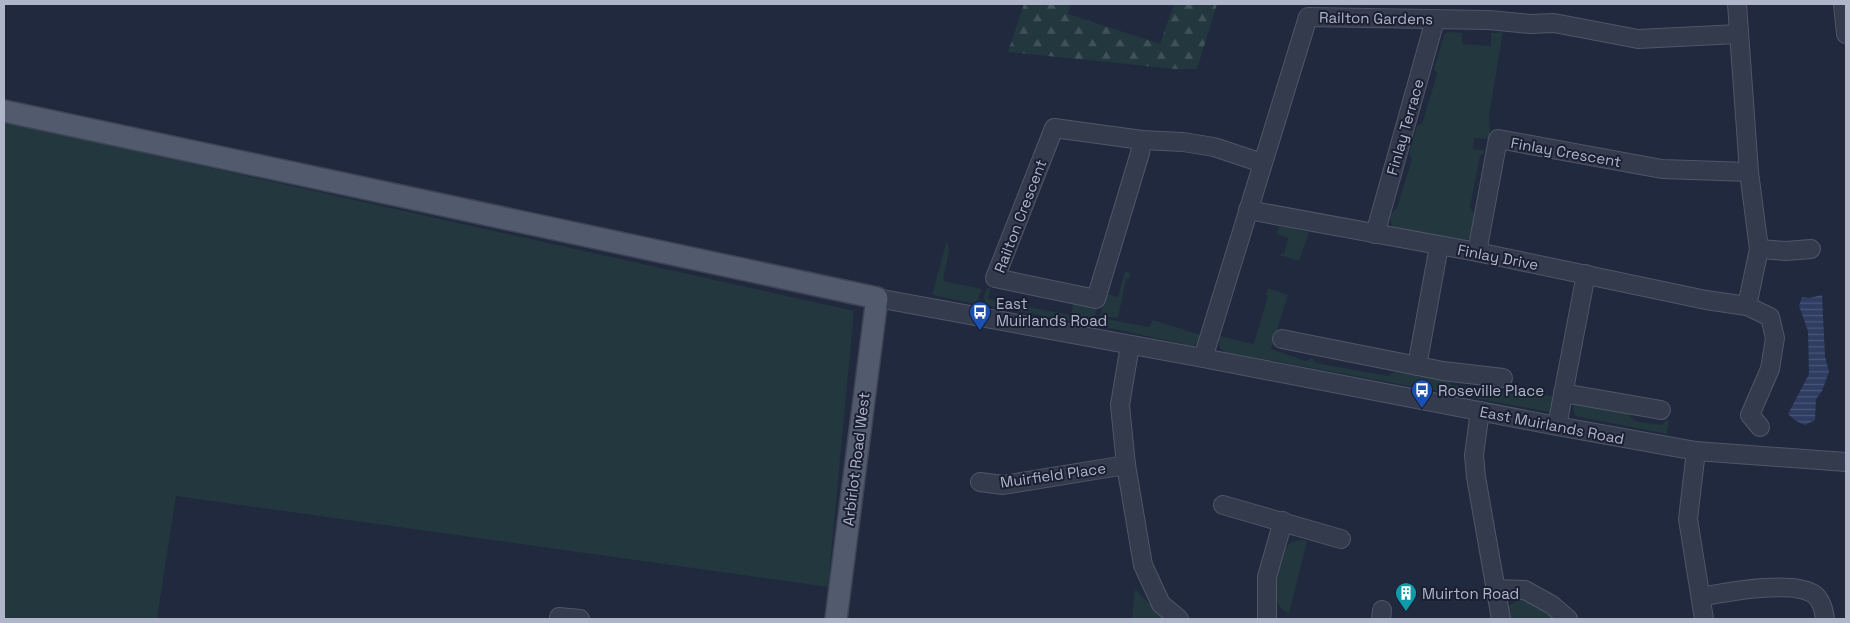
<svg xmlns="http://www.w3.org/2000/svg" width="1850" height="623" viewBox="0 0 1850 623" font-family="'Space Grotesk',sans-serif">
  <style>
    .green { fill: #22373e }
    .forest { fill: url(#forest-firs) }
    .water { fill: url(#water-rules) }
    .lines { fill: none; stroke-linecap: round; stroke-linejoin: round }
    .minor-casing { stroke: #505668; stroke-width: 20 }
    .major-casing { stroke: #3e4456; stroke-width: 24 }
    .minor { stroke: #343b4d; stroke-width: 18 }
    .major { stroke: #525a6d; stroke-width: 21 }
    .labels { text-anchor: middle; dominant-baseline: central; stroke-width: 4; stroke-linejoin: round; paint-order: stroke }
    .street-label { font-size: 15px; fill: #b0b6c9; stroke: #1a2032 }
    .poi-label { font-size: 15px; fill: #b0b6c9; stroke: #1a2032; text-anchor: start }
  </style>
  <defs>
    <pattern id="forest-firs" width="22" height="20" patternUnits="userSpaceOnUse" patternTransform="scale(1.25)"><rect width="22" height="20" fill="#22373e"/><path d="M5 1l3.5 6h-7zM16 11l3.5 6h-7z" fill="#405259"/></pattern>
    <pattern id="water-rules" width="6" height="5" patternUnits="userSpaceOnUse" patternTransform="scale(1.25)"><rect width="6" height="5" fill="#2f3d62"/><path d="M0 2.5h6" fill="none" stroke="#4b5777"/></pattern>
  </defs>
  <rect width="100%" height="100%" fill="#20293d"/>
  <g class="green">
    <path d="M1448,32L1462,33V44L1491,46V33L1503,32L1489,116L1490,130L1488,139L1474,138L1473,149L1486,151L1480,156L1470,207L1474,213L1470,238L1462,242L1393,228C1389,219 1389,214 1397,208L1412,159L1409,154L1417,125L1422,124L1437,74L1434,69L1444,35Z"/>
    <polygon points="4,122 854,311 828,587 176,496 157,619 4,619"/>
    <polygon points="1280,226 1309,232 1299,261 1280,255 1281,253 1284,254 1288,238 1276,234"/>
    <polygon points="947,240 949,251 943,281 982,289 976,304 932,295"/>
    <polygon points="1125,271 1130,273 1129,279 1126,279 1118,318 1100,316 1107,294 1118,297"/>
    <polygon points="987,288 990,288 988,299 1071,315 1073,304 1097,309 1090,325 985,305 985,299 983,298"/>
    <polygon points="1268,288 1288,295 1271,349 1306,361 1312,358 1316,363 1388,376 1395,372 1447,380 1452,385 1501,392 1505,388 1556,397 1552,409 1549,412 1225,352 1219,347 1220,336 1253,344 1254,343 1268,296 1266,295"/>
    <polygon points="1101,318 1149,327 1153,320 1201,335 1198,343 1193,346 1100,326"/>
    <polygon points="1575,399 1625,409 1634,421 1661,425 1669,419 1667,434 1575,416 1573,410"/>
    <path d="M1302,540L1307,541L1289,613C1285,611 1281,609 1279,606C1272,594 1278,556 1288,545C1291,541 1297,541 1302,540Z"/>
    <polygon points="1135,589 1164,619 1132,619"/>
    <polygon points="1523,599 1530,599 1560,619 1505,619 1507,607 1515,602"/>
  </g>
  <polygon class="forest" points="1024,4 1071,4 1068,14 1160,44 1174,4 1217,4 1197,69 1175,69 1008,52"/>
  <polygon class="water" points="1822,295 1825,356 1829,372 1822,391 1816,399 1815,420 1805,425 1796,421 1788,414 1809,374 1808,331 1799,306 1802,297 1809,298"/>
  <g class="lines">
    <g class="minor-casing">
      <g id="minor">
        <polyline points="1843,4 1846,34"/>
        <polygon points="1054,128 1142,140 1140,153 1096,299 995,278"/>
        <polyline points="1142,140 1183,142 1214,147 1262,163"/>
        <polyline points="1248,210 1477,252 1706,300 1747,306 1759,249 1749,172 1737,4"/>
        <polyline points="1375,234 1435,20"/>
        <polyline points="1759,249 1786,251 1811,249"/>
        <polyline points="1477,252 1498,139 1662,169 1749,172"/>
        <polyline points="877,298 1203,358 1557,426 1696,451 1846,462"/>
        <polyline points="1747,306 1770,317 1775,338 1770,369 1750,415 1760,427"/>
        <polyline points="1282,339 1443,371 1503,378"/>
        <polyline points="1130,345 1120,405 1126,465 1143,565 1161,604 1179,619"/>
        <polyline points="1203,358 1308,17 1489,20 1530,24 1554,23 1638,39 1738,34"/>
        <polyline points="1417,366 1439,246"/>
        <polyline points="1563,393 1661,410"/>
        <polyline points="1480,411 1474,455 1476,477 1501,619"/>
        <polyline points="1557,426 1586,274"/>
        <polyline points="1696,451 1688,519 1704,619"/>
        <polyline points="980,482 1003,485 1126,465"/>
        <polyline points="1223,505 1341,539"/>
        <polyline points="1496,589 1525,590 1552,605 1568,619"/>
        <path d="M1701,597C1726,592 1795,579 1815,595C1822,601 1824,611 1825,619"/>
        <polyline points="559,617 580,619"/>
        <polyline points="1267,619 1267,577 1283,521"/>
        <polyline points="1381,619 1382,610"/>
      </g>
    </g>
    <g class="major-casing">
      <polyline id="major" points="4,111 877,298 836,619"/>
    </g>
    <use href="#minor" class="minor"/>
    <use href="#major" class="major"/>
  </g>
  <defs>
    <g id="bus-pin" transform="scale(1.125)"><path d="M0 17L-7.5 6A9.5 9.5 0 1 1 7.5 6Z" fill="#1a4fb4" stroke="#1a2032"/><path d="M-5-6H5V4H4V6H2V4H-2V6H-4V4H-5ZM-3.5-4V0h7V-4ZM-3.5 1.2v1.5H-2V1.2ZM2 1.2v1.5H3.5V1.2Z" fill="#fff"/></g>
    <g id="building-pin" transform="scale(1.125)"><path d="M0 17L-7.5 6A9.5 9.5 0 1 1 7.5 6Z" fill="#0f9aa8" stroke="#1a2032"/><path d="M-4-6H4V6H1V3H-1V6H-4ZM-2.5-4.3h1.7v1.8h-1.7ZM.8-4.3h1.7v1.8H.8ZM-2.5-1h1.7V.8h-1.7ZM.8-1h1.7V.8H.8Z" fill="#fff"/></g>
  </defs>
  <g fill-rule="evenodd">
    <use href="#bus-pin" x="980" y="312"/>
    <use href="#bus-pin" x="1422" y="390"/>
    <use href="#building-pin" x="1406" y="593"/>
  </g>
  <g class="labels">
    <g class="street-label">
      <text transform="translate(1376 18) rotate(1)">Railton Gardens</text>
      <text transform="translate(1405 127) rotate(-74)">Finlay Terrace</text>
      <text transform="translate(1566 152) rotate(10)">Finlay Crescent</text>
      <text transform="translate(1020 216) rotate(-69)">Railton Crescent</text>
      <text transform="translate(1498 257) rotate(11)">Finlay Drive</text>
      <text transform="translate(1552 425) rotate(11)">East Muirlands Road</text>
      <text transform="translate(856 459) rotate(-83)">Arbirlot Road West</text>
      <text transform="translate(1053 475) rotate(-8)">Muirfield Place</text>
    </g>
    <g class="poi-label">
      <text x="996" y="303">East<tspan x="996" dy="17">Muirlands Road</tspan></text>
      <text x="1438" y="390">Roseville Place</text>
      <text x="1422" y="593">Muirton Road</text>
    </g>
  </g>
  <rect width="1850" height="623" fill="none" stroke="#b0b6c9" stroke-width="10"/>
</svg>
